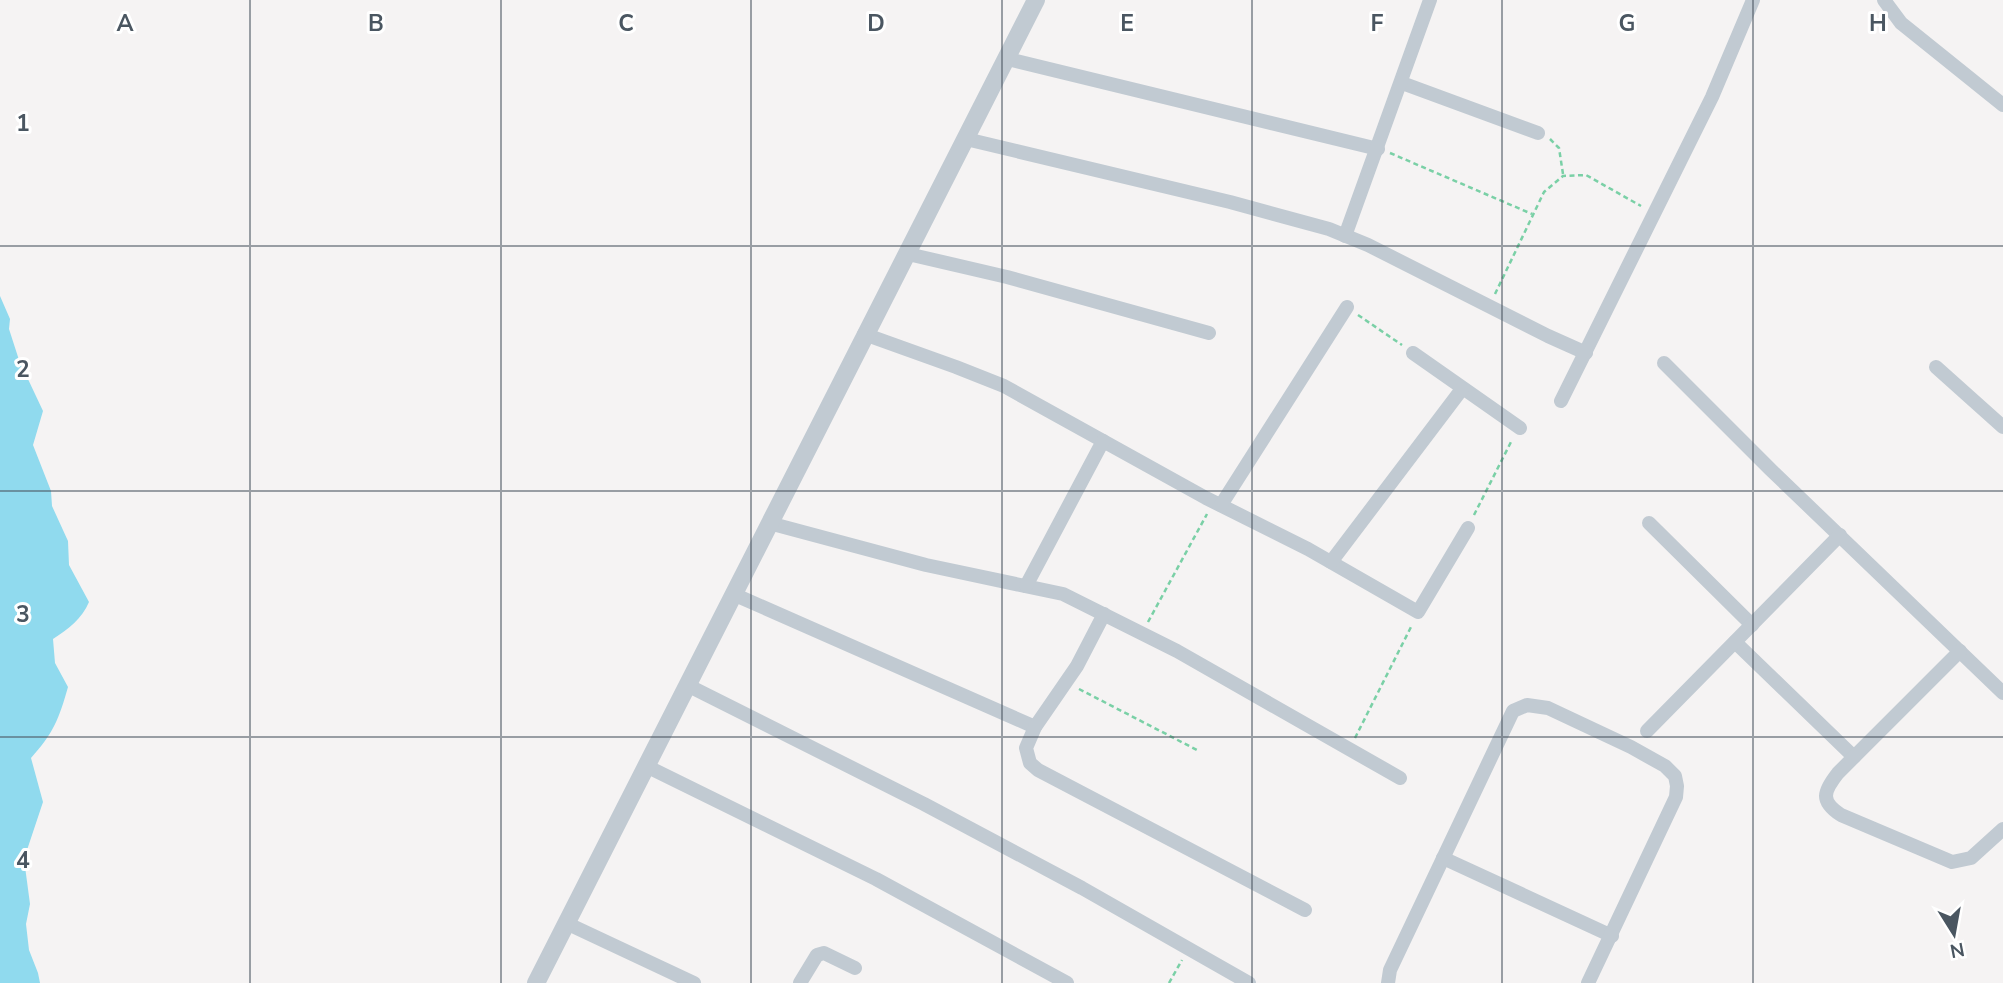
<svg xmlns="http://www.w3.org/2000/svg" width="2003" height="983" viewBox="0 0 2003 983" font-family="'Nunito Sans',sans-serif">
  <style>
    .water { fill: #90daee }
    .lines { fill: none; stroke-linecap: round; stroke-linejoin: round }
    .path { stroke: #7ad0a6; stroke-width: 2.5; stroke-dasharray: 5 3.5; stroke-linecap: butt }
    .minor { stroke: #c1cad2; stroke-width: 14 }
    .tertiary { stroke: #c1cad2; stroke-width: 18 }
    .grid { fill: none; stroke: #4a5661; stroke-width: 2; stroke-opacity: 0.55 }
    .grid-label { font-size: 23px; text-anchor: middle; font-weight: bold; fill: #4a5661; stroke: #fff; stroke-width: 6; stroke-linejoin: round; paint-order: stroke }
  </style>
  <rect width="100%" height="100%" fill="#f5f3f3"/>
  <path class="water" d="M0,296L10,319L9,329L19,360L43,411L33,445L51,491L52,506L68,541L69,565L89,602C82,619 68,629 53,639L55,663L68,687C59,719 53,734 31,758L43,802L24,859L30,904L26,924L29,950L38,973L40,983H0Z"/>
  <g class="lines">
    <g class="path">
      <polyline points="1550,139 1559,148 1563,174"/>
      <polyline points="1390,153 1532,214"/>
      <polyline points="1495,294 1544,192 1563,176 1586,175 1641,206"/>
      <polyline points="1358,315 1402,345"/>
      <polyline points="1474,515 1512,440"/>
      <polyline points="1148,622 1207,514"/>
      <polyline points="1079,689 1197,750"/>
      <polyline points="1355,738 1412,625"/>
      <polyline points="1169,983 1182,960"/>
    </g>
    <g class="minor">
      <polyline points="1884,0 1901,23 2003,105"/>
      <polyline points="1008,59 1378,149"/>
      <polyline points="1402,83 1538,133"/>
      <polyline points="966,139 1230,202 1329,229 1368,245 1548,336 1586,353"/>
      <polyline points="1345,236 1430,0"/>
      <polyline points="908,254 1007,277 1209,333"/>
      <polyline points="864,334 956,367 1004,386 1206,498 1308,549 1418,612 1468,528"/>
      <polyline points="1413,353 1520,428"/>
      <polyline points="1664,363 1770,469 2003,693"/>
      <polyline points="1936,367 2003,427"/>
      <polyline points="1561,401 1712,97 1753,0"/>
      <polyline points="1221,505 1347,307"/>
      <polyline points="769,523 926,565 1063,594 1177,651 1400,778"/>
      <polyline points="1649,523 1752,625"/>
      <polyline points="1331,562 1462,389"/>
      <polyline points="1026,586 1103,441"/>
      <polyline points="733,594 1035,727"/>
      <polyline points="1104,614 1077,666 1035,727 1026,748 1030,763 1038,770 1305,910"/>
      <polyline points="1735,642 1854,757"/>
      <path d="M1960,651L1838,773C1823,792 1820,801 1841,815L1952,862L1971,858L2003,829"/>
      <polyline points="687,685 924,804 1082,888 1249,983"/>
      <polyline points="1647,731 1840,535"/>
      <polyline points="646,766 876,879 1067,983"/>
      <polyline points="1443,858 1612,936"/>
      <polyline points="566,923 694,983"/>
      <polyline points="800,983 817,955 824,953 855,968"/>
      <polyline points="1388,983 1390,970 1513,711 1527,705 1548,708 1631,747 1665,766 1675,776 1677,786 1676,797 1588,983"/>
    </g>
    <polyline class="tertiary" points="536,983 1036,0"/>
  </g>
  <path class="grid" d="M250,0V983M501,0V983M751,0V983M1002,0V983M1252,0V983M1502,0V983M1753,0V983M0,246H2003M0,491H2003M0,737H2003"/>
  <g class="grid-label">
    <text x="125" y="31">A</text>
    <text x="376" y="31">B</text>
    <text x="626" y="31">C</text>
    <text x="876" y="31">D</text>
    <text x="1127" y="31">E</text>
    <text x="1377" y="31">F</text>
    <text x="1627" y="31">G</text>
    <text x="1878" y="31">H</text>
    <text x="23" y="131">1</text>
    <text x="23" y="377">2</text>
    <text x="23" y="622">3</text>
    <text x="23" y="868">4</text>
  </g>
  <g transform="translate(1954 934) rotate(169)" stroke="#ffffff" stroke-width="5" paint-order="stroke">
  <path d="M0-5L12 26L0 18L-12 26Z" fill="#4a5661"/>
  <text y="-10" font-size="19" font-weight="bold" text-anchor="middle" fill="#4a5661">N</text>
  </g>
</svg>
